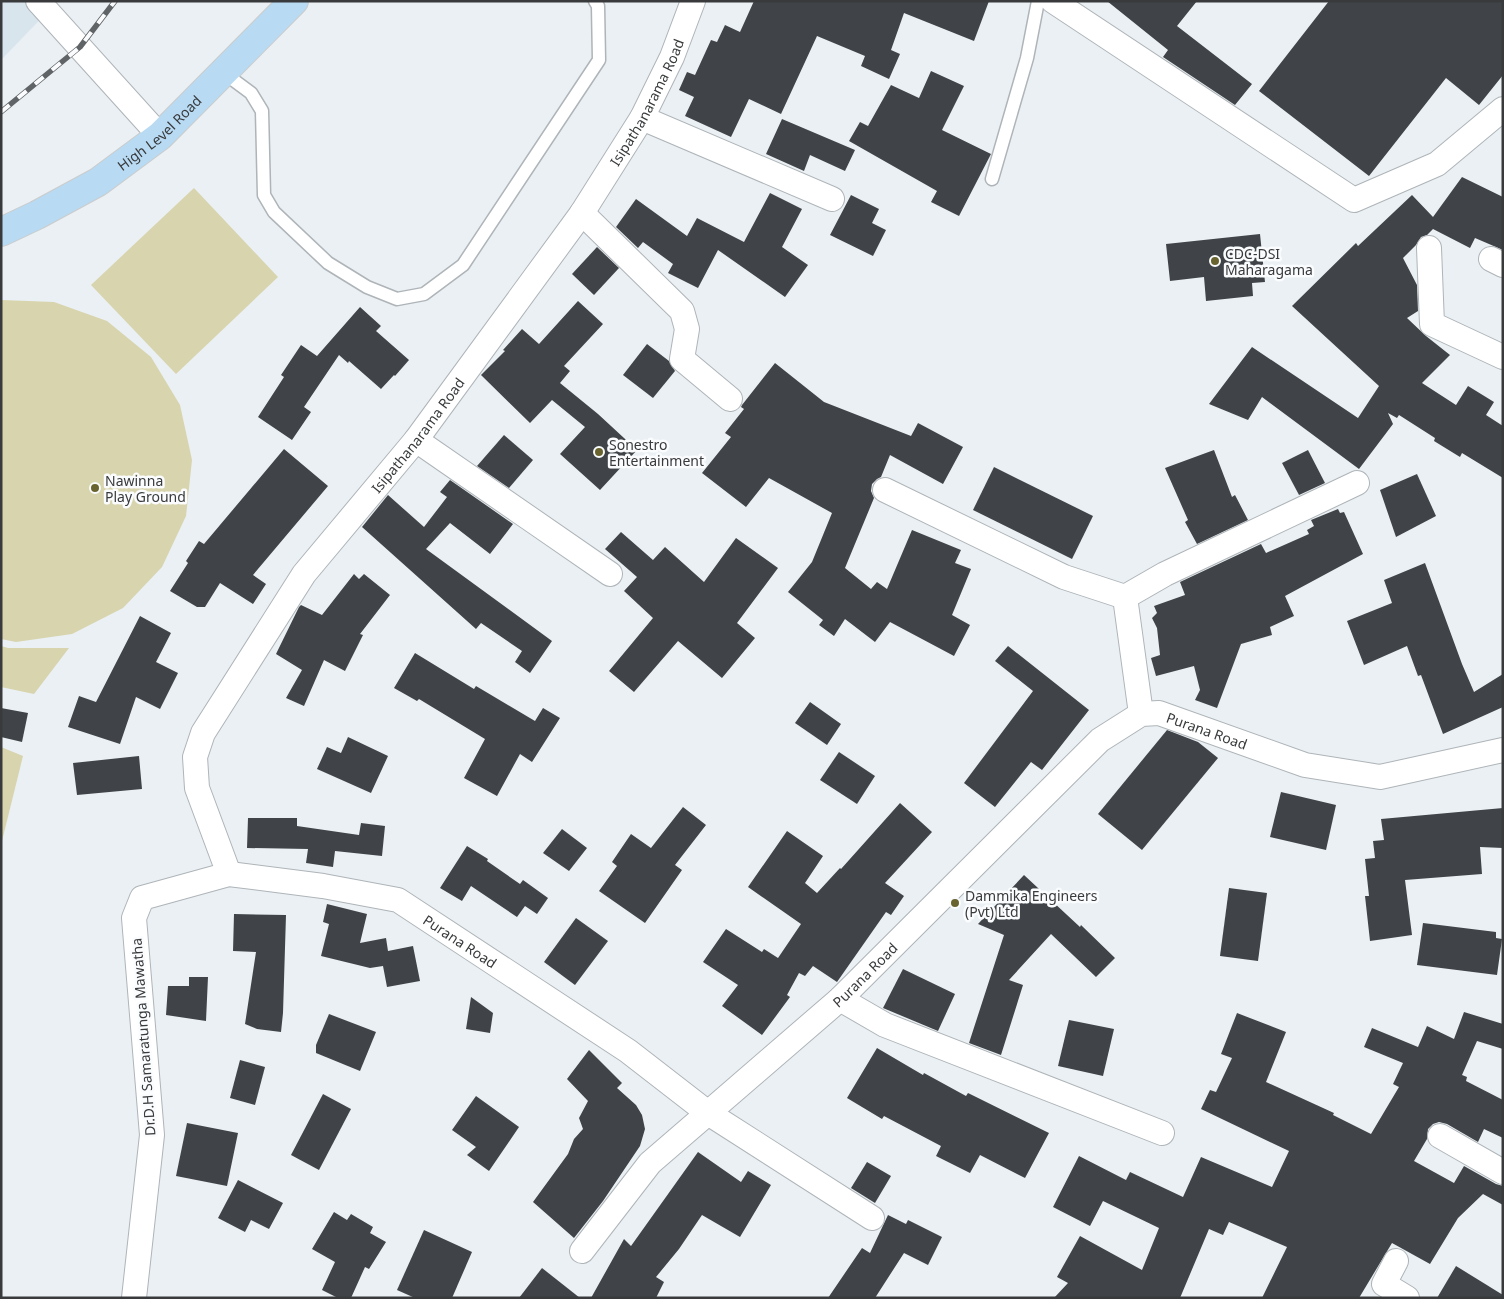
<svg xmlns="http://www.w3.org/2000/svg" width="1504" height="1299" viewBox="0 0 1504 1299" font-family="'Noto Sans',sans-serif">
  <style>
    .built { fill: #d8e5ed }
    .green { fill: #d8d4ad }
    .building { fill: #404448 }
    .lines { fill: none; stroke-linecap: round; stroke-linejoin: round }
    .service-casing { stroke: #aeb4b8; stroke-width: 15 }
    .minor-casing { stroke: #aeb4b8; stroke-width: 26 }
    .trunk-casing { stroke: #cbcccc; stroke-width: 30 }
    .service { stroke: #fff; stroke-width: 12 }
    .minor { stroke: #fff; stroke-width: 24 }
    .trunk { stroke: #b8daf2; stroke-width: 28 }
    .rail-casing { stroke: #616467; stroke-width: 5.5 }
    .rail { stroke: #fafcfe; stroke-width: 4; stroke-dasharray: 11; stroke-linecap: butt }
    .poi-dot { fill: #696330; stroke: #fafcfe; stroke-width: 2 }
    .labels { text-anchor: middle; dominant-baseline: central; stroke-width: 5; stroke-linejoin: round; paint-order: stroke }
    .street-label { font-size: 14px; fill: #383a3c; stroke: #fafcfe }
    .poi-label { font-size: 14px; fill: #383a3c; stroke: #fafcfe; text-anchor: start }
  </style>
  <rect width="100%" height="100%" fill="#eaf0f4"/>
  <polygon class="built" points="1,1 58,1 1,60"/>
  <g class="green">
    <polygon points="194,188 278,277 176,374 91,285"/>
    <polygon points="1,300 54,302 107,321 151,357 180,405 192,460 186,516 162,567 123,608 72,634 16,642 1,639"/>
    <polygon points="1,646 8,648 69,648 34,694 1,687"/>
    <polygon points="1,747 23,756 1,845"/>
  </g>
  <g class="building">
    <polygon points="754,1 989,1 974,41 904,13 891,50 900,54 889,79 861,66 865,56 817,36 781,114 749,99 731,137 685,116 694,97 679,90 687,72 695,75 711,40 717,42 725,25 740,32"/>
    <polygon points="1107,1 1197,1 1177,26 1252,84 1235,105 1163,57 1168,50"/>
    <polygon points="1329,1 1503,1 1503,75 1479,105 1446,78 1369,176 1259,91"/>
    <polygon points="931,71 964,86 942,130 991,154 959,216 931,202 937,191 849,141 860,122 868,126 891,85 919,98"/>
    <polygon points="782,119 855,150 845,171 810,155 804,171 766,154"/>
    <polygon points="1462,177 1503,197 1503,250 1475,238 1470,248 1433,229 1427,235 1421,237 1416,245 1403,258 1417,285 1418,311 1407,318 1426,336 1450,355 1422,383 1456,405 1468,386 1494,402 1486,415 1503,426 1503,478 1462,453 1460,457 1434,441 1435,438 1399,415 1397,418 1388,413 1393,424 1359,469 1262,397 1248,420 1209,404 1252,347 1358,418 1379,386 1292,306 1356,243 1358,246 1412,195 1433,217"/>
    <polygon points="770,193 802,209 782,247 808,265 785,297 718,250 698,288 668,273 673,264 643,242 638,248 616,227 636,199 687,236 697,218 744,242"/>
    <polygon points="851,195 879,209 872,223 886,230 873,256 830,235"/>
    <polygon points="1260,234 1265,282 1252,283 1253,296 1206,301 1204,277 1170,281 1166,244"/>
    <polygon points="597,247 619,268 594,295 572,274"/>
    <polygon points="578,301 603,324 564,366 570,371 560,383 598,414 637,450 600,490 560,454 585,427 552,400 530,423 481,375 505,351 503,350 522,329 539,344"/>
    <polygon points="360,307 381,326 376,331 409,360 395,376 394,375 381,389 349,361 348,363 339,355 304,407 311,412 292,440 258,417 284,377 281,375 301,345 317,356"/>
    <polygon points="647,344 669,361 675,371 653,398 623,375"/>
    <polygon points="775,363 824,402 911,436 918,423 963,447 943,484 890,455 881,477 877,479 872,484 871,491 874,498 845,568 871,589 877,582 887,589 912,530 961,550 955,563 971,569 952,615 970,625 954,656 890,622 875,642 845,619 834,636 819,625 823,620 788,592 812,562 832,513 769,478 746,507 702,473 731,437 725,433 744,409 741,407 742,405"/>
    <polygon points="504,435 533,460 509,488 477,466"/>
    <polygon points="284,449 328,486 253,575 266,584 253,604 220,583 205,607 197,607 170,591 188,563 186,561 199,541 204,544"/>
    <polygon points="1214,450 1232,497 1235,495 1248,520 1197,544 1185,522 1188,520 1165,468"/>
    <polygon points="1308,450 1325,483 1299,495 1282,463"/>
    <polygon points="994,467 1093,516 1072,559 973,510"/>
    <polygon points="1417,474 1436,516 1396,537 1380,490"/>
    <polygon points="450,480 513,524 490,554 450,523 426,549 552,641 530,673 515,662 522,651 481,623 476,629 362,527 388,495 424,527 447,497 440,492"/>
    <polygon points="1338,509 1340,513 1344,512 1363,554 1285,596 1294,616 1270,627 1272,635 1241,644 1217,708 1195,700 1200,690 1194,666 1156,676 1151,658 1160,655 1157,628 1152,618 1157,613 1154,606 1185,595 1180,582 1261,544 1266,553 1309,534 1307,530 1314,526 1311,520"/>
    <polygon points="621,532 653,560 665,547 704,582 736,538 778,568 737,623 755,638 722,678 678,641 634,692 609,671 653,618 624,591 637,577 605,549"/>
    <polygon points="1425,563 1462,664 1474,692 1503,674 1503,707 1443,734 1421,675 1418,676 1407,646 1364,665 1347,621 1392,603 1384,580"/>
    <polygon points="354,574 359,579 364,574 390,595 360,634 363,635 345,671 324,660 304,706 286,698 302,670 276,654 299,607 301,605 322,615"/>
    <polygon points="140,616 171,633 156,662 178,673 160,709 136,697 120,744 68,727 79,696 96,702"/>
    <polygon points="1008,646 1089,710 1042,770 1031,762 995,807 964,783 1033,691 995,661"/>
    <polygon points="415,653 474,689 476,686 535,721 543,708 560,718 532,762 520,754 497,796 464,778 485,739 419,699 417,701 394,688"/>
    <polygon points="810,702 841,724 827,745 795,723"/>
    <polygon points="1,708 28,713 22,742 1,737"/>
    <polygon points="1167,730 1198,742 1218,758 1142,850 1098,814"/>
    <polygon points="348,737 388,756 371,793 317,769 327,747 341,753"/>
    <polygon points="839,752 875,776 857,804 820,780"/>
    <polygon points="139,756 142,789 77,795 73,763"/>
    <polygon points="1281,792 1336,805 1326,850 1270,837"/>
    <polygon points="900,803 932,832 885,883 904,896 891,915 886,912 837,982 813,966 805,976 799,973 787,995 790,997 762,1035 722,1006 738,985 703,962 726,929 762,952 764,949 778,958 801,924 748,887 787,831 823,856 805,883 817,893 840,868 841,869"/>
    <polygon points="683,807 706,825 675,865 682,870 645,923 599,891 617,866 612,862 631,834 651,848"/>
    <polygon points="1503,808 1503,848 1480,847 1482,874 1405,880 1412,935 1370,941 1365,896 1369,896 1365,859 1375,858 1373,841 1384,840 1381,819"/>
    <polygon points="248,818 297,818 297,826 359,835 361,823 385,826 382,856 335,851 333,867 306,863 308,849 247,848"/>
    <polygon points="562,829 587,848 569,871 543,853"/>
    <polygon points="467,846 488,859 487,861 520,884 523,880 548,898 537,914 525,906 517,917 471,886 462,901 440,888"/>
    <polygon points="1024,875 1080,927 1081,925 1115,958 1096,977 1051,934 1009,980 1023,985 1001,1055 969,1043 1004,935 978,924"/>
    <polygon points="1229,888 1267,893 1258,961 1220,956"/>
    <polygon points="327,904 367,914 360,943 386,938 388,951 413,946 420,981 387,987 383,966 370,968 321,956 329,924 323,922"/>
    <polygon points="234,914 286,915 283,1013 281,1032 257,1029 245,1024 256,952 233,951"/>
    <polygon points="576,918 608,941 575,985 544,962"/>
    <polygon points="1423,923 1496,932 1496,938 1502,939 1497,975 1417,965"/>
    <polygon points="903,969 955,994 938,1031 883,1008"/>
    <polygon points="189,977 208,977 206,1021 166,1015 168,986 189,986"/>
    <polygon points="471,997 493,1013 490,1033 466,1029"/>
    <polygon points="1464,1012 1503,1024 1503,1049 1477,1041 1462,1075 1467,1077 1466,1081 1503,1100 1503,1138 1484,1129 1478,1142 1447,1124 1439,1122 1433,1124 1428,1129 1427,1139 1414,1161 1454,1183 1464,1166 1496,1184 1503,1186 1503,1205 1483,1194 1458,1218 1430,1264 1392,1243 1359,1298 1262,1298 1287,1247 1229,1222 1223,1235 1209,1229 1180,1298 1054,1298 1068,1283 1057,1277 1080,1236 1142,1270 1159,1228 1103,1201 1090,1226 1053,1207 1079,1156 1126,1180 1130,1172 1183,1197 1201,1157 1272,1187 1289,1151 1201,1109 1210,1090 1216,1092 1232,1058 1221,1054 1237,1013 1286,1032 1266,1082 1334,1113 1333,1115 1371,1134 1399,1087 1393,1084 1403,1063 1364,1047 1372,1028 1418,1047 1427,1026 1454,1039"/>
    <polygon points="329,1014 376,1032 360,1071 316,1053 316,1045"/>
    <polygon points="1069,1020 1114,1029 1103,1076 1058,1066"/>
    <polygon points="877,1048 923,1075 924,1073 966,1096 968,1093 1049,1133 1025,1178 980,1155 970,1173 936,1156 941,1146 884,1116 882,1119 847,1098"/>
    <polygon points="589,1050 622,1083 617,1088 636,1105 642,1115 645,1129 640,1146 603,1201 574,1238 533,1202 568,1154 574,1139 583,1129 579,1118 588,1101 567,1079"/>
    <polygon points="240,1060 265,1067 255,1105 230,1098"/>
    <polygon points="323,1094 351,1109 319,1170 291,1155"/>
    <polygon points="476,1096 519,1127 489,1171 467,1155 476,1147 452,1130"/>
    <polygon points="187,1123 238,1133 227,1186 176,1176"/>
    <polygon points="698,1152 741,1182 748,1171 771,1185 740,1237 702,1215 679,1249 656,1277 664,1282 656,1298 591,1298 624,1239 631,1246"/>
    <polygon points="867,1162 891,1176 875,1203 851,1188"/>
    <polygon points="238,1180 283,1203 269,1229 251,1220 245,1232 218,1218"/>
    <polygon points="334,1212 347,1220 351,1214 373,1227 370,1233 386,1242 369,1269 365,1267 351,1298 338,1298 322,1290 335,1262 312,1249"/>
    <polygon points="888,1215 906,1224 908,1220 942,1237 928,1265 904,1253 875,1298 828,1298 862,1248 870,1253"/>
    <polygon points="424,1230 472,1252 452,1298 415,1298 397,1290"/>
    <polygon points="1456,1266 1503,1295 1503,1298 1437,1298"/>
    <polygon points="542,1268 580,1298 519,1298"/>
  </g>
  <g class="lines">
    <g class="service-casing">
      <g id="service">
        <polyline points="224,73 251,93 262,111 264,195 274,212 328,263 367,287 397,299 424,294 463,265 599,60 598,6 595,1"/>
        <polyline points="992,179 1027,58 1038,1"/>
      </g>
    </g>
    <g class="minor-casing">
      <g id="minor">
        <polyline points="38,1 160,136"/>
        <polyline points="1053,1 1354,200 1437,164 1503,109"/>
        <polyline points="642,118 832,199"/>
        <polyline points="582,213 682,311 687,329 682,359 730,399"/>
        <polyline points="1429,248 1432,324 1503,357"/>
        <polyline points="1491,259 1503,265"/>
        <polyline points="416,440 610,574"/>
        <polyline points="885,490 1064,577 1125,597 1141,714"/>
        <polyline points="1125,597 1165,574 1357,483"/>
        <path id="s1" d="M229,874L197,788L195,757L203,733L304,574L416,440L582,213L642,118L672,57L693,1"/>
        <polyline points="840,999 885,1025 1162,1133"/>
        <polyline points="1440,1136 1503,1172"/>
        <polyline points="582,1251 650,1163 708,1113 872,1218"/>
        <polyline points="1396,1261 1384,1284 1407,1298"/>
        <path id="s2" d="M134,1298L152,1135L134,918L142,898L229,874L323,886L398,900L628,1051L708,1113L840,999L1100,740L1141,714L1159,713L1305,765L1380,777L1503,750"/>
      </g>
    </g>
    <g class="trunk-casing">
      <g id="trunk">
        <path id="s3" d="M1,232L37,215L98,182L160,136L294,1"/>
      </g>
    </g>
    <use href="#service" class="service"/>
    <use href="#minor" class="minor"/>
    <use href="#trunk" class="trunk"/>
    <g class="rail-casing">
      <polyline id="rail" points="1,112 80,47 115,1"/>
    </g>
    <use href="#rail" class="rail"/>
  </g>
  <g class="poi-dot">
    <circle cx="1215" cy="261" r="5"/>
    <circle cx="599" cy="452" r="5"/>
    <circle cx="95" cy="488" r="5"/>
    <circle cx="955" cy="903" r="5"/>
  </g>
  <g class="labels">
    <g class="street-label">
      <text stroke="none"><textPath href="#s1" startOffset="921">Isipathanarama Road</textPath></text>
      <text stroke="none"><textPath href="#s3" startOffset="188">High Level Road</textPath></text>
      <text stroke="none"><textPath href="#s1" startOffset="516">Isipathanarama Road</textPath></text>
      <text stroke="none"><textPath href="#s2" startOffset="1700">Purana Road</textPath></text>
      <text stroke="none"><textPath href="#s2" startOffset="739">Purana Road</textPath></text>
      <text stroke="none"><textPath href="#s2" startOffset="1250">Purana Road</textPath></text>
      <text transform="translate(143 1037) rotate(-94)">Dr.D.H Samaratunga Mawatha</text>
    </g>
    <g class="poi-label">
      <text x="1225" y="253">CDC-DSI<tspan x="1225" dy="16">Maharagama</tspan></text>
      <text x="609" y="444">Sonestro<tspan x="609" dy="16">Entertainment</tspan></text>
      <text x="105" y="480">Nawinna<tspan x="105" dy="16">Play Ground</tspan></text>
      <text x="965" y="895">Dammika Engineers<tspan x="965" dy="16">(Pvt) Ltd</tspan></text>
    </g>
  </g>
  <rect width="1504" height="1299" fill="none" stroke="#383a3c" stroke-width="5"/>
</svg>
